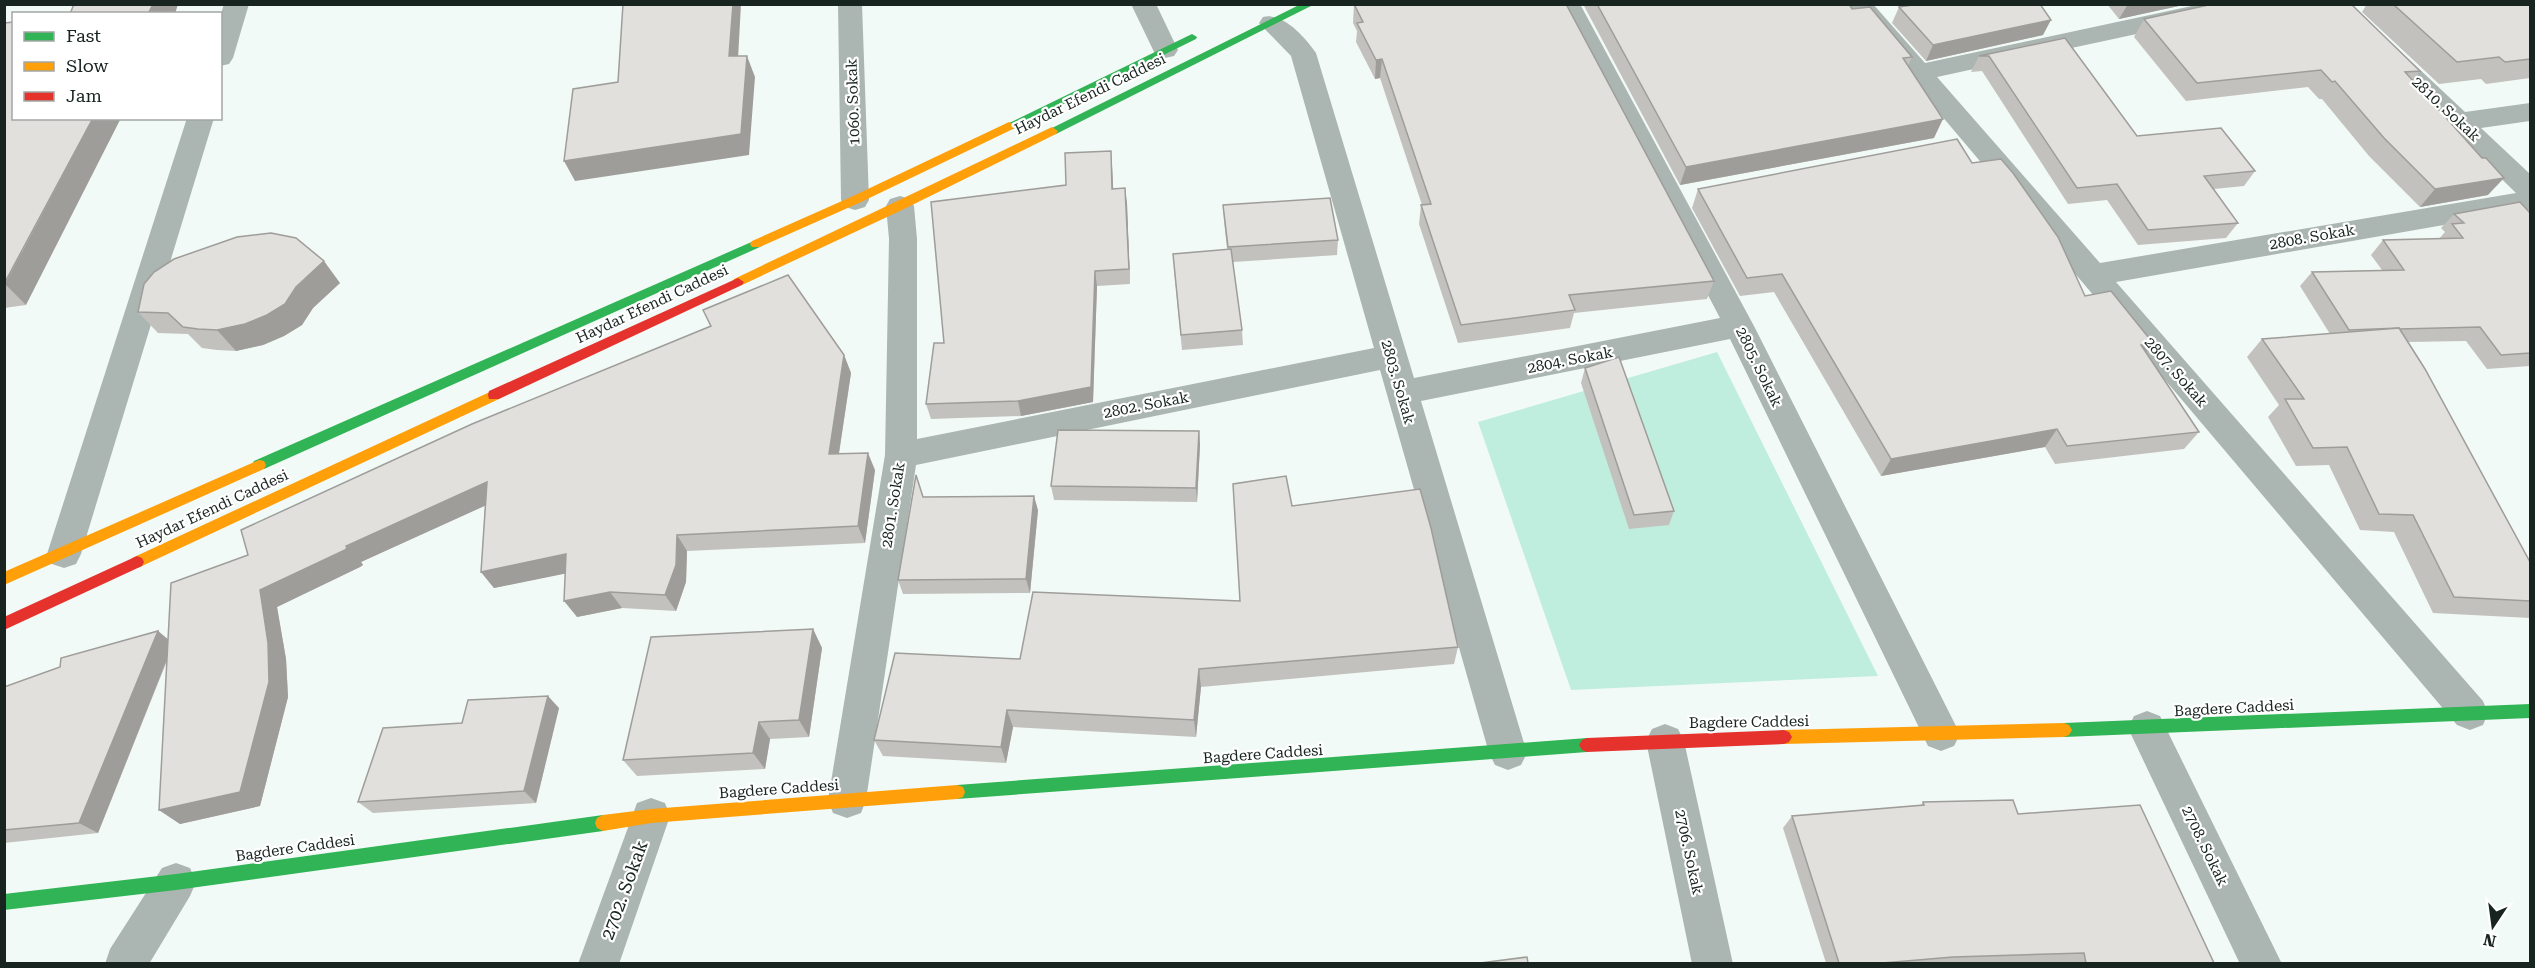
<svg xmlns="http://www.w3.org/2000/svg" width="2535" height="968" viewBox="0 0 2535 968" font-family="'Roboto Serif',serif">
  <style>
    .green { fill: #c0eede }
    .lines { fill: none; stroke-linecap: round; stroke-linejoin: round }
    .street { fill: #abb5b1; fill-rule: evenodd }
    .fast { fill: #30b455; fill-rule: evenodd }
    .slow { fill: #ff9f0a; fill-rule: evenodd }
    .jam { fill: #e5322d; fill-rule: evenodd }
    .wall { fill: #c2c1bd }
    .shaded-wall { fill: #9e9d9a }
    .building { fill: #e1e0dc; stroke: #9e9d9a; stroke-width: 1.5 }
    .labels { text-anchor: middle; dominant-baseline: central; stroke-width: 4.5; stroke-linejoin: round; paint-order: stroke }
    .street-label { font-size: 15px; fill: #17241f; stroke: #fff }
    .near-street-label { font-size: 18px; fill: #17241f; stroke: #fff }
  </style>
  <rect width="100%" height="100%" fill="#f2faf7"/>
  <polygon class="green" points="1717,352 1878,676 1571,690 1478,422"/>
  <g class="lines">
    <g class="street">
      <polygon points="224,4 249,4 233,58 229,64 220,66 220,17"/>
      <polygon points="838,4 862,4 869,200 865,207 855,210 845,207 841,200"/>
      <polygon points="1131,4 1156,4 1178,50 1174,56 1165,58 1156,56"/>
      <path d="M1555,4H1580L1754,326L1954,722L1960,734L1954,746L1941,751L1928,746L1730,339L1421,401L1527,753L1521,765L1508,770L1495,765L1489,753L1380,370L916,465L866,800L861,813L847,818L833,813L828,800L885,455L889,239L886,206L890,199L900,196L910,199L914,206L917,239V439L1374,348L1291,56L1259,23L1263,17C1283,12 1305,37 1316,53L1414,378L1720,318Z"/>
      <polygon points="1847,4 1873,4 1925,63 2201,4 2251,4 2248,9 2239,12 1937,77 2100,263 2516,193 2323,4 2350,4 2465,112 2530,103 2530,121 2481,128 2530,174 2530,210 2116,282 2483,701 2488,713 2483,725 2470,730 2457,725"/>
      <polygon points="187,118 214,118 81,554 76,564 64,568 52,564 47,554"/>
      <polygon points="2147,711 2160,716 2282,964 2240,964 2128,728 2134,716"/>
      <polygon points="1665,724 1678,729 1684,741 1733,964 1692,964 1646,741 1652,729"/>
      <polygon points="651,798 665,803 670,816 619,964 578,964 637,803"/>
      <polygon points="176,863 190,868 196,882 190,896 149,964 105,964 110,949 162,868"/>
    </g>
    <g class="fast">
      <polygon points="1301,4 1315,4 1056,134 1052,135 1046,131"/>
      <polygon points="1192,34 1197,37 1196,39 1013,129 1009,130 1003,126"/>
      <polygon points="756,240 760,241 762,244 760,247 264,469 254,469 252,465 254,461"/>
      <polygon points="2530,704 2530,718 2064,737 2059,735 2056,730 2059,725 2064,723"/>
      <polygon points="1587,738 1592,740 1595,745 1592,750 1587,752 957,799 951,797 949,792 951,787 957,785"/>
      <polygon points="603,815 609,818 611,823 609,828 603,831 176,890 4,910 4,894 176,874"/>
    </g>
    <g class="slow">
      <polygon points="1009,122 1015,126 1013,129 859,203 760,247 752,247 750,244 752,241 851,197"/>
      <polygon points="1052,127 1058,131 1056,134 904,209 742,285 734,285 732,282 734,279"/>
      <polygon points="494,390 500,395 499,399 142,566 137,568 132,566 130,562 132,558"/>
      <polygon points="259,460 264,461 266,465 264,469 4,585 4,572"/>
      <polygon points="2064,723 2069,725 2072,730 2069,735 2064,737 1784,744 1779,742 1776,737 1779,732 1784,730"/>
      <polygon points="957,785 963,787 965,792 963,797 957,799 651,823 603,831 597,828 595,823 597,818 603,815 651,809"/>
    </g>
    <g class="jam">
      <polygon points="738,278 744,282 742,285 499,399 489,399 488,395 489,391"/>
      <polygon points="137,556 142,558 144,562 142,566 4,630 4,617"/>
      <polygon points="1784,730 1789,732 1792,737 1789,742 1784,744 1587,752 1582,750 1579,745 1582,740 1587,738"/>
    </g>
  </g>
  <g class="wall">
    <polygon points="1354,4 1714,281 1707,299 1574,313 1570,328 1458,343 1419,224 1421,205 1422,205 1380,78 1375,79 1356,42 1357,31 1353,23"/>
    <polygon points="1583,4 1849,4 1852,9 1912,57 1908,66 1934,138 1680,185"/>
    <polygon points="2107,4 2188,4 2119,19"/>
    <polygon points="2367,4 2530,4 2530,78 2486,84 2481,79 2439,84 2362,12"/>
    <polygon points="1899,7 2043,35 1926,61 1892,23"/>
    <polygon points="2144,19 2420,71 2412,80 2488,195 2420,207 2369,156 2322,99 2319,99 2308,87 2186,101 2134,37"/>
    <polygon points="4,23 26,305 4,308"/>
    <polygon points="2065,38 2137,136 2255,171 2244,186 2214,189 2238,223 2226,238 2138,245 2107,200 2068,204 1982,71 1971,72 1979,56"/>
    <polygon points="1972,163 2085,296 2153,343 2146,352 2199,432 2184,449 2055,464 2045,447 1881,476 1774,292 1740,296 1692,208 1698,189"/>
    <polygon points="1112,166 1113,189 1127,203 1130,284 1097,286 1093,402 1021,416 931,419 926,404 1066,185"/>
    <polygon points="1223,205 1338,240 1337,255 1233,262 1242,330 1243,345 1182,350 1174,269 1227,249 1224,221"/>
    <polygon points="2530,213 2530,366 2487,369 2466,341 2408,342 2530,562 2530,618 2433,613 2394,532 2360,530 2329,465 2296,466 2268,417 2279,405 2247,357 2262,339 2330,334 2300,286 2312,272 2382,270 2371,255 2383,240 2439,239 2445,232 2441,228 2454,214"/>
    <polygon points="340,283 313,308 302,325 284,336 263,345 236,351 217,350 202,348 188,334 158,333 138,312"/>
    <polygon points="703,310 844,355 851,373 839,454 875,470 865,543 687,551 686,582 676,611 622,608 577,617 565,573 494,588 481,572 485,505 361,562 363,565 360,567 277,607 286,659 288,697 260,806 180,824 159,810 167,661 98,833 4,843 4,687 158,631 168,639 248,555 710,326"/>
    <polygon points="1585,368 1674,511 1669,525 1629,529 1581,383"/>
    <polygon points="1199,431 1200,445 1197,502 1054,500 1051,486"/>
    <polygon points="1233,484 1292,506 1458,647 1454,664 1201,687 1196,737 1013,727 1006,763 883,756 874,740 1020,659 1240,601"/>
    <polygon points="923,497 1038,510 1030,593 903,594 898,580"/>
    <polygon points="813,629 822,648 809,737 770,739 765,769 637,776 623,760"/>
    <polygon points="559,708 536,803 373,813 358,802 462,723"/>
    <polygon points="1923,802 2018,814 2214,963 1826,963 1783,828 1792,816 1921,805"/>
  </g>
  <g class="shaded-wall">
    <polygon points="153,4 178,4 175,14 148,14"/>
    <polygon points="733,4 741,4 737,77 729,56"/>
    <polygon points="2128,4 2188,4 2119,19"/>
    <polygon points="2051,20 2043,35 1926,61 1933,45"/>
    <polygon points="747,56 755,77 749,155 575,181 564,161"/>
    <polygon points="1382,59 1380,78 1375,79 1376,60"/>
    <polygon points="93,118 121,118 26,305 5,284"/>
    <polygon points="1943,119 1934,138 1680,185 1686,167"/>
    <polygon points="1111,151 1112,166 1114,204 1112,189"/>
    <polygon points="2504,178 2488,195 2420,207 2435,189"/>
    <polygon points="1125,188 1127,203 1130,284 1129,269"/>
    <polygon points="324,261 340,283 313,308 302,325 284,336 263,345 236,351 217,330 296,287"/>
    <polygon points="1095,271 1097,286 1093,402 1021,416 1018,401"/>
    <polygon points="2153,343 2140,361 2141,345"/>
    <polygon points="844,355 851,373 836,472 829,454"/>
    <polygon points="2057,429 2045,447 1881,476 1891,459"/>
    <polygon points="1199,431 1200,445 1197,502 1196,488"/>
    <polygon points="868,453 875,470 865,543 858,526"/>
    <polygon points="487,482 500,499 361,562 363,565 360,567 277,607 286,659 288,697 260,806 180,824 159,810 260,590 346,546"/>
    <polygon points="1034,496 1038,510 1030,593 1026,579"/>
    <polygon points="677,535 687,551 686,582 676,611 665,595"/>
    <polygon points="566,554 578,571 494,588 481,572"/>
    <polygon points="610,592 622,608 577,617 564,601"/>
    <polygon points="813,629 822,648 809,737 799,720"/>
    <polygon points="158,631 173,644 98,833 79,823"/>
    <polygon points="1199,669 1201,687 1196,737 1194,720"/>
    <polygon points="548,696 559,708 536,803 524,791"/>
    <polygon points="1007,710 1013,727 1006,763 1001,747"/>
    <polygon points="759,722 770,739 765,769 753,753"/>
  </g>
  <g class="building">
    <polygon points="74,4 153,4 148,14 70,14"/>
    <polygon points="623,4 733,4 729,56 747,56 741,134 564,161 573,89 618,82"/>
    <polygon points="1354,4 1566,4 1714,281 1569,295 1575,310 1461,325 1421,205 1431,204 1382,59 1376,60 1357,23 1363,22"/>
    <polygon points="1597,4 1849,4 1852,9 1870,7 1912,57 1903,58 1943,119 1686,167"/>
    <polygon points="1919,4 2040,4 2051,20 1933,45 1899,7"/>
    <polygon points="2213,4 2351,4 2420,71 2405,72 2482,158 2486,158 2504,178 2435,189 2384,138 2335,81 2332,82 2321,70 2197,83 2144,19"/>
    <polygon points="2393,4 2530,4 2530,59 2505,62 2499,57 2457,62"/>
    <polygon points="14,22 14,118 93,118 4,284 4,23"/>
    <polygon points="2065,38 2137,136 2221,128 2255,171 2204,176 2238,223 2148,230 2117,184 2077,188 1989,56 1979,56"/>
    <polygon points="1957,139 1972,163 2001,159 2013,173 2058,237 2085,296 2111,291 2153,343 2141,345 2199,432 2067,446 2057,429 1891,459 1782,274 1747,278 1698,189"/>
    <polygon points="1111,151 1112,189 1125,188 1129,269 1095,271 1091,387 1018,401 926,404 934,343 944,343 931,202 1066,185 1065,153"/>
    <polygon points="1330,198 1338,240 1228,247 1223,205"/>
    <polygon points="2520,202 2530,213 2530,353 2501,355 2480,327 2399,329 2399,328 2349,330 2312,272 2404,270 2383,240 2463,238 2452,224 2464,223 2454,214"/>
    <polygon points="271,233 296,238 324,261 296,287 285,304 267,315 245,324 217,330 198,329 183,327 168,313 138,312 144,284 154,272 174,259 237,237"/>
    <polygon points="1231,249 1242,330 1181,335 1173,254"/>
    <polygon points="788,275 844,355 829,454 868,453 858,526 677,535 676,565 665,595 610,592 564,601 566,554 481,572 487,482 346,546 347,548 345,550 260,590 268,643 269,682 240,792 159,810 171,583 248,555 241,530 472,424 711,326 703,310"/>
    <polygon points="2399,328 2425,369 2530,562 2530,601 2454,597 2413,515 2379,514 2347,447 2313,448 2285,399 2304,399 2262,339"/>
    <polygon points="1619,357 1674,511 1634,515 1585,368"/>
    <polygon points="1058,430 1199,431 1196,488 1051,486"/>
    <polygon points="916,475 923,497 1034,496 1026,579 898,580"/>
    <polygon points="1286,476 1292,506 1420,489 1431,528 1458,647 1199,669 1194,720 1007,710 1001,747 874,740 895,653 1020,659 1033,592 1240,601 1233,484"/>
    <polygon points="813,629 799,720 759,722 753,753 623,760 651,637"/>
    <polygon points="158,631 79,823 4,830 4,687 60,667 61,658"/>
    <polygon points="548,696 524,791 358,802 383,728 462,723 468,700"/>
    <polygon points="2013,800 2018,814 2140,805 2214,963 2086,963 2084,953 1953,957 1882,963 1839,963 1792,816 1924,805 1923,802"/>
    <polygon points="1527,957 1528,963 1480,963"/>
  </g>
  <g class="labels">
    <g class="street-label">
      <text transform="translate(1090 94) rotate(-26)">Haydar Efendi Caddesi</text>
      <text transform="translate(853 102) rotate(-92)">1060. Sokak</text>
      <text transform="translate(2446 109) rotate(43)">2810. Sokak</text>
      <text transform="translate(2312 237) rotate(-10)">2808. Sokak</text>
      <text transform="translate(652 304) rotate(-25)">Haydar Efendi Caddesi</text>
      <text transform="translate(1570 360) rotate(-11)">2804. Sokak</text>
      <text transform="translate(1759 367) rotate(64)">2805. Sokak</text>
      <text transform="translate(2176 372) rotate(49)">2807. Sokak</text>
      <text transform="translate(1398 382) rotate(74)">2803. Sokak</text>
      <text transform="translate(1146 405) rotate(-11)">2802. Sokak</text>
      <text transform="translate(893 505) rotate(-81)">2801. Sokak</text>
      <text transform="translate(212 509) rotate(-25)">Haydar Efendi Caddesi</text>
      <text transform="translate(2234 708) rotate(-3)">Bagdere Caddesi</text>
      <text transform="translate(1749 722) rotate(-1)">Bagdere Caddesi</text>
      <text transform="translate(1263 754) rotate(-4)">Bagdere Caddesi</text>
      <text transform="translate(779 789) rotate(-4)">Bagdere Caddesi</text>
      <text transform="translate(2205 846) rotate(64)">2708. Sokak</text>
      <text transform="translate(295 848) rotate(-8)">Bagdere Caddesi</text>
      <text transform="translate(1689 852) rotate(78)">2706. Sokak</text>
    </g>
    <g class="near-street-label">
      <text transform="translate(624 890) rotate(-70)">2702. Sokak</text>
    </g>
  </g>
  <rect width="2535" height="968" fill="none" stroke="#17241f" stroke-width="12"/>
  <rect x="12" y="12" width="210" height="108" fill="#ffffff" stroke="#a2a7a5" stroke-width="1.5"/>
  <rect x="24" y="32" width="30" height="9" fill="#30b455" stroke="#a2a7a5" stroke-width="1.5"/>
  <text x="66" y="42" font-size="18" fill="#17241f">Fast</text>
  <rect x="24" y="62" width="30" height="9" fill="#ff9f0a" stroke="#a2a7a5" stroke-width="1.5"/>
  <text x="66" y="72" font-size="18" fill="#17241f">Slow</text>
  <rect x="24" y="92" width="30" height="9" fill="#e5322d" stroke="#a2a7a5" stroke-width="1.5"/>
  <text x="66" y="102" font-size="18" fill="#17241f">Jam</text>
  <g transform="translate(2493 926) rotate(193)" stroke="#ffffff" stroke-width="4.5" paint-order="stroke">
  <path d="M0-4.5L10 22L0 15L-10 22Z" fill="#17241f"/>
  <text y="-9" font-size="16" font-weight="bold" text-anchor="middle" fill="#17241f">N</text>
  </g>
</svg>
